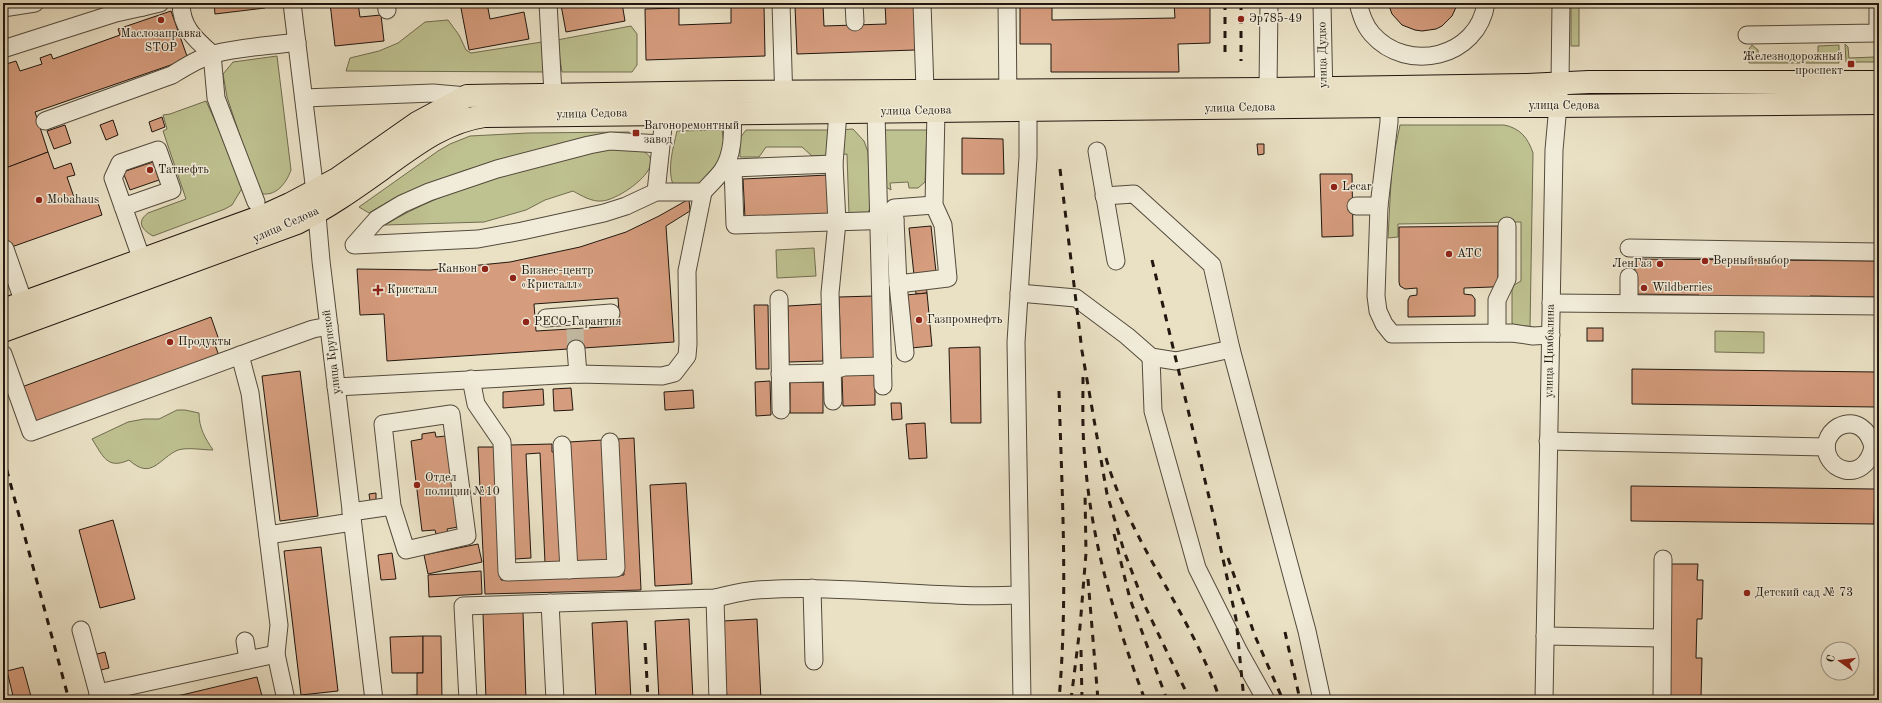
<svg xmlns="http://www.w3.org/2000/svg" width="1882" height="703" viewBox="0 0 1882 703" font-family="'Old Standard TT',serif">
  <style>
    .green { fill: #bec190; stroke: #706c50 }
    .building { fill: #d59c7d; stroke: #21170f; fill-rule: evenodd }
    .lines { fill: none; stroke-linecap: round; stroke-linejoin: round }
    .minor-tunnel { stroke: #c2b9a1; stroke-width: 17; stroke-dasharray: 17 8; stroke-linecap: butt }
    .minor-casing { stroke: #534a3c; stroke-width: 19 }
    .major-casing { stroke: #21170f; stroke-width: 24 }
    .minor { stroke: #f1ecd9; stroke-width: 17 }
    .major { stroke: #eae1c5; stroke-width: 22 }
    .rail { stroke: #21170f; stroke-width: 3; stroke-dasharray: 7 7; stroke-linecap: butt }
    .poi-dot { fill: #8f2418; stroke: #f1ecd9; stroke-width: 1.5 }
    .labels { text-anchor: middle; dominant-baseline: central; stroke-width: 3; stroke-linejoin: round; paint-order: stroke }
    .poi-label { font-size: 12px; fill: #21170f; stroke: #f1ecd9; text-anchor: start }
    .street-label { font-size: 12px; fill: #21170f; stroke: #f1ecd9 }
  </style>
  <rect width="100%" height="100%" fill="#eae1c5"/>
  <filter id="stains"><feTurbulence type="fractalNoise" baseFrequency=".005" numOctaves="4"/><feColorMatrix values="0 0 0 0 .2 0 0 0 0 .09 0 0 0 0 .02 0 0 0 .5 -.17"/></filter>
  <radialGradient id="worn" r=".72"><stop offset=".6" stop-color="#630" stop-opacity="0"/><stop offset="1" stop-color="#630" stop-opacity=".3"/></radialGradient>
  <g class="green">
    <rect x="1571" y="3" width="8" height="43"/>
    <polygon points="448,20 459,35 466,50 471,53 542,42 546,72 346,71 350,58 379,51 398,43 425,22"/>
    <polygon points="631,26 637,34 637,65 632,72 562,72 557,40"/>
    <polygon points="1845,44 1848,47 1849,58 1875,57 1876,44 1879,44 1879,62 1846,62"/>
    <polygon points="1752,45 1758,50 1759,58 1818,58 1818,46 1839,45 1839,63 1749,63 1749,49"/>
    <path d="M277,56L291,170C286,184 275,198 259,193L227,97L223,74L233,62Z"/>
    <path d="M206,101L244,185L232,205L225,209L153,236C142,230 136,222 148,213L186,199L163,131L167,129L163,115L170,114Z"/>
    <path d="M1400,125H1504C1520,128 1528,138 1533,153L1530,328L1514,326L1512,323V290L1514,285L1521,281V222L1398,224V237L1388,238L1392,163Z"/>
    <polygon points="853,129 864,141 868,152 870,207 868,214 849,215 847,154 837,155 839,130"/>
    <path d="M722,130L724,143L720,167L701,184L673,185C667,168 673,149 677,131Z"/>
    <polygon points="746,130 834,130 832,155 812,156 802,147 766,147 759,157 740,157 740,138"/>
    <polygon points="883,130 927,130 925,182 918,188 909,188 908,182 890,183 891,190 886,187"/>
    <polygon points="629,132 630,136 587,140 539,149 466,170 398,196 369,213 359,207 438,151 450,144 470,136 528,133"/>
    <path d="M598,149L640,150C674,162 620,200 602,201C592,202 582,196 573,191L545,200L526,210L484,222L385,225C449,186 528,169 598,149Z"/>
    <polygon points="814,248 816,276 777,278 776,250"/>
    <polygon points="1715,331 1764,332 1764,353 1715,352"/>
    <path d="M177,410H185L199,413C199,428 205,438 213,450C203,450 188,447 178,450C159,458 152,481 129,460C107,470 103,456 92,439L128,422L144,419H159Z"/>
  </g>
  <g class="building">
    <polygon points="214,3 265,3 265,8 215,14"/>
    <polygon points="330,3 358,3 360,17 381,15 384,41 335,46"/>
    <polygon points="460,3 487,3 490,19 524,12 529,39 469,50"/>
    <polygon points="570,3 622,3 625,21 566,32 561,5"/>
    <polygon points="885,3 914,3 915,50 797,54 795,6 823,5 824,26 886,24"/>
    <polygon points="1020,3 1052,3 1052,20 1175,18 1174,3 1210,3 1210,43 1178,44 1179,72 1051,72 1051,44 1020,44"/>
    <polygon points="1388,3 1458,3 1452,16 1442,26 1436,29 1422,31 1415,30 1402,25 1392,14"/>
    <polygon points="764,5 765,56 646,60 645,9 679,8 679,25 731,23 731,6"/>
    <polygon points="171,11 188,59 35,112 48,152 6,168 3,160 3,65 16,61 20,71 42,64 40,58 51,54 53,59 120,35 118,29"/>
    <polygon points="162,117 165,127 152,132 149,122"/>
    <polygon points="113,120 118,135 106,140 100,125"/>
    <polygon points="65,125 71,143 54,149 47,131"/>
    <polygon points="962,138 1003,139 1004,174 962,174"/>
    <polygon points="1257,144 1264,144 1264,154 1258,155"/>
    <polygon points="48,152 54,169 71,163 75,175 67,177 76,203 96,197 102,215 3,250 3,230 6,229 3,222 3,169"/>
    <polygon points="153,162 159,180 130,190 123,172"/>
    <polygon points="1320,174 1352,174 1353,236 1322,237"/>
    <polygon points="828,175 830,214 745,218 743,179"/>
    <path d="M689,199L690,211L666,226L674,342L387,361L384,314L360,315L357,269L430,270L510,262L580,247L626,232L659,216ZM618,298L620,326L536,331L534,304Z"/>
    <polygon points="931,226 936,272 925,273 927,293 916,294 909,228"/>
    <polygon points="1498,226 1498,282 1495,286 1492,287 1464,288 1464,294 1472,295 1475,299 1475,316 1408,317 1408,300 1410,296 1417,295 1417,288 1405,289 1400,286 1399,282 1399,227"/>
    <polygon points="1635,259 1878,261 1878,297 1810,296 1810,302 1699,300 1699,295 1634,294"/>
    <polygon points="927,293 932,346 911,348 906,295"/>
    <polygon points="874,296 875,359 841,360 839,297"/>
    <polygon points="822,304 823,361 789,362 788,306"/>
    <polygon points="754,305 768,305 769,369 756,369"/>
    <polygon points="211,317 219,340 214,342 219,356 35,423 19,388"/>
    <rect x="1587" y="328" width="16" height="13"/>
    <polygon points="980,347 981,423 951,423 949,348"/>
    <polygon points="1632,369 1876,372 1876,407 1632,404"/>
    <polygon points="300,371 318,516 280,521 262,376"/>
    <polygon points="875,374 875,405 843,406 842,375"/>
    <polygon points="770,381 771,415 756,416 755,382"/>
    <rect x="790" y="382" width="33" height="31"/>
    <polygon points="571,388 573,410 554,411 553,389"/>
    <polygon points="543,389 544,405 503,408 503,392"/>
    <polygon points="693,390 694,408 665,410 664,392"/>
    <polygon points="891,403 901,403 902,419 892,420"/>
    <polygon points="925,423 927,458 909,459 906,424"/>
    <polygon points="435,432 436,437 446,436 458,527 447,529 448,533 436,534 435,530 422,531 411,441 422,439 422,434"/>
    <polygon points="634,438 641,590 485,594 478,447 495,447 501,580 624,575 617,439"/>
    <polygon points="603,440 608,560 576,562 569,442"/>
    <polygon points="552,444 552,452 555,452 560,562 545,563 540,453 526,454 531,558 515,559 510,445"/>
    <polygon points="686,483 692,584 655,586 650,485"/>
    <polygon points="1631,486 1875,489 1874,524 1631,521"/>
    <polygon points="376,493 376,500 370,501 369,494"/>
    <polygon points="113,520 135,599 100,608 79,530"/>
    <polygon points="478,544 482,562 428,574 424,555"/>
    <polygon points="321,547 338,691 301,695 284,551"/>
    <polygon points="392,553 396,579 381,580 378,555"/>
    <polygon points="1671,564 1698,564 1697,580 1703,580 1702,619 1697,619 1696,658 1702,658 1701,697 1696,697 1696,700 1669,700"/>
    <polygon points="481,571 482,594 429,597 428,575"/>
    <polygon points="523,612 526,700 486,700 483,614"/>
    <polygon points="689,619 693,700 659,700 655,621"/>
    <polygon points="757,619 761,700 727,700 723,621"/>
    <polygon points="627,621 631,700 596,700 592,623"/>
    <polygon points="423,636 423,673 392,673 390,637"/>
    <polygon points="423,636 441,636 442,700 398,700 397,696 417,695 417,673 423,673"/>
    <polygon points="105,652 109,668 97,671 93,655"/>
    <polygon points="23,667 32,700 14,700 7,671"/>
    <polygon points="257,677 263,700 158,700 186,694"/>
  </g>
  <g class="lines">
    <polyline class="minor-tunnel" points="575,329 576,349"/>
    <g class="minor-casing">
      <g id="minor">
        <polyline points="133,3 143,7 160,3"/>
        <path d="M181,3C181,27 195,39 212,54L216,98L256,202"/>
        <polyline points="292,3 315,192 321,261 374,700"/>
        <polyline points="386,3 387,10"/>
        <polyline points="548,3 553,94"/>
        <polyline points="781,3 784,103"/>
        <polyline points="854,3 855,22"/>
        <polyline points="922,3 925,90"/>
        <polyline points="1007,3 1008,103"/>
        <polyline points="1322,3 1324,101"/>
        <path d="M1358,3C1361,14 1364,25 1372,34C1407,74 1478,58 1486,3"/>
        <polyline points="3,8 35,3"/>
        <polyline points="1747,35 1878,33 1878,3"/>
        <polyline points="3,49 116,13 143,7"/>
        <polyline points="1268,89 1269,3"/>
        <polyline points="304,98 433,93 467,96"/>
        <polyline points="1389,106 1389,122 1379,206 1376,296 1378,311 1384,324 1392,334 1512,333 1533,336 1551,335"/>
        <polyline points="876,112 883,386"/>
        <path d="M45,121L172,75C185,67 199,58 214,54C240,47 269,46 297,42"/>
        <path d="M661,144L610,141L589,145L497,169L429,192L402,204L377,219L354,245L478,239L522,231L604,213L626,206L656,192H703C709,185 716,179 722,171C736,151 732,124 732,101"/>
        <polyline points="1097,151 1116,261"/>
        <polyline points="727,163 733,168 834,164"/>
        <polyline points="733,168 735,225 895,220 898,284 905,353"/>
        <polyline points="656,192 663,127"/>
        <polyline points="1104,196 1134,194 1212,265 1231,349 1307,631 1322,700"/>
        <polyline points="1356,206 1379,206"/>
        <polyline points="123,207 172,190 158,150 120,163 113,178 142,260"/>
        <polyline points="895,220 894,208 934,205"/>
        <polyline points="1629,248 1879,252"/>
        <polyline points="5,249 24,303"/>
        <polyline points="898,284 948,278 943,225 934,205 936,111"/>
        <polyline points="1019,293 1076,298 1127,336 1151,357 1176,361 1231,349"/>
        <polyline points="779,299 781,410"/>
        <polyline points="1551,303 1879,306"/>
        <polyline points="1629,303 1629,277"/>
        <polyline points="546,318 611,313"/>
        <polyline points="1497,333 1497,300 1507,279 1507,226"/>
        <polyline points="576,349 578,374"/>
        <polyline points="3,354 31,432 257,349 313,329 329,326"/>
        <polyline points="240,355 250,393 279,625 276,654 286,700"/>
        <polyline points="1151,357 1153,411 1197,568 1239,652 1266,700"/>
        <polyline points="780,374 824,373 844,367 883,366"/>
        <polyline points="471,379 476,404 502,442 507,572 616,568 610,442"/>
        <polyline points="336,387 578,374 662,376 674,373 687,356 688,344 687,271 703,192"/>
        <polyline points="833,401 830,293 837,222 834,164 838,112"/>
        <polyline points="1548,441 1826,447"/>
        <polyline points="562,445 569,570"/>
        <path d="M1873,447C1865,486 1820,471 1827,441C1829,435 1833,430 1838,427C1856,418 1869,430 1873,447H1879"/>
        <polyline points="351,512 392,506 383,424 451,414 467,536 406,550 392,506"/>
        <polyline points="268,535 352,522"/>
        <polyline points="812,588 814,661"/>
        <polyline points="715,598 718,700"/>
        <polyline points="550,603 555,700"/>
        <polyline points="81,630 100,700"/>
        <polyline points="1545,636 1662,638"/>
        <polyline points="245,641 248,660"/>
        <polyline points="98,693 276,654"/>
        <path d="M468,700L463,606L715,598C729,595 743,591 757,590C845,584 932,599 1019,595"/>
        <polyline points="1022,700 1016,342 1028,157 1028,99"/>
        <polyline points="1544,700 1554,150 1560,83 1561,3"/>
        <polyline points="1662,700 1663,559"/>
      </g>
    </g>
    <g class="major-casing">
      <g id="major">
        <polyline points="3,310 268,214 290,204 337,179 417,123 467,96 732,92 1268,89 1527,85 1589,82 1879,82"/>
        <path d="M3,331L297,223C327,208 354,189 382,169C414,146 444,122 484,116L1389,106H1557L1879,103"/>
      </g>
    </g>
    <use href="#minor" class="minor"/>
    <use href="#major" class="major"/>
    <g class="rail">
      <polyline points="1225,3 1225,55"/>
      <polyline points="1241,3 1241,61"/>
      <polyline points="1060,169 1082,351 1107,494 1124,551 1145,606 1190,700"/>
      <polyline points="1152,260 1215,522 1236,619 1244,700"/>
      <path d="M1083,377C1083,404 1082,432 1085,459C1091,542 1116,623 1145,700"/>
      <path d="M1059,391C1062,494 1068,597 1059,700"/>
      <polyline points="3,456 69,700"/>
      <path d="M1106,458C1131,544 1192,615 1220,700"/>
      <polyline points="1114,534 1130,599 1167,700"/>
      <polyline points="1228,558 1255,636 1283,700"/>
      <polyline points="1088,579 1098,700"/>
      <polyline points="1285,632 1300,700"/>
      <polyline points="645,643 648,700"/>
      <polyline points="1081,650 1082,700"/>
      <polyline points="1071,700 1080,627 1086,553 1085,493"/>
    </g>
  </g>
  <g class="poi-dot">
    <circle cx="1241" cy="19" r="4"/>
    <circle cx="161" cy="20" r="4"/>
    <rect x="1847" y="60" width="8" height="8" rx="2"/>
    <rect x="632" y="129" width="8" height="8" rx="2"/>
    <circle cx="150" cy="170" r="4"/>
    <circle cx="1334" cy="187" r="4"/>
    <circle cx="39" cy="200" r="4"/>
    <circle cx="1449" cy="254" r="4"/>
    <circle cx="1705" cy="261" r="4"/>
    <circle cx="1660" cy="264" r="4"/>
    <circle cx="485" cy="269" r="4"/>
    <circle cx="513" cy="278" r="4"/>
    <circle cx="1644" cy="288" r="4"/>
    <path d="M376 284h4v4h4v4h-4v4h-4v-4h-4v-4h4z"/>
    <circle cx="919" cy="320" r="4"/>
    <circle cx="526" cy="322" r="4"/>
    <circle cx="170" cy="342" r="4"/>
    <circle cx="417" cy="485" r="4"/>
    <circle cx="1747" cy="593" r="4"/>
  </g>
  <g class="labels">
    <g class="poi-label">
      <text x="1249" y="19">Эр785-49</text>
      <text x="161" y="34" text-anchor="middle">Маслозаправка<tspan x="161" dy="14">STOP</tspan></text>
      <text x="1843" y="57" text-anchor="end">Железнодорожный<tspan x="1843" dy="14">проспект</tspan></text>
      <text x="644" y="126">Вагоноремонтный<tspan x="644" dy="14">завод</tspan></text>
      <text x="158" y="170">Татнефть</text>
      <text x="1342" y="187">Lecar</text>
      <text x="47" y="200">Mobahaus</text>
      <text x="1457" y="254">АТС</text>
      <text x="1713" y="261">Верный выбор</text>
      <text x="1652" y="264" text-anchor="end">ЛенГаз</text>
      <text x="477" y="269" text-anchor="end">Каньон</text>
      <text x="521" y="271">Бизнес-центр<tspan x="521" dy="14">«Кристалл»</tspan></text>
      <text x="1652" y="288">Wildberries</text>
      <text x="387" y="290">Кристалл</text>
      <text x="927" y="320">Газпромнефть</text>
      <text x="534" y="322">РЕСО-Гарантия</text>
      <text x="178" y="342">Продукты</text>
      <text x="425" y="478">Отдел<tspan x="425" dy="14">полиции №10</tspan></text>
      <text x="1755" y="593">Детский сад № 73</text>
    </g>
    <g class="street-label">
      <text transform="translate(1323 55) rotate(-91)">улица Дудко</text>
      <text x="1564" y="106">улица Седова</text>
      <text transform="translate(1240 108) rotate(-1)">улица Седова</text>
      <text transform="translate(916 111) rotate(-1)">улица Седова</text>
      <text transform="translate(592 114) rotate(-1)">улица Седова</text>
      <text transform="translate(286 225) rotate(-24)">улица Седова</text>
      <text transform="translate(1550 351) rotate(-89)">улица Цимбалина</text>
      <text transform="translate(332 352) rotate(-97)">улица Крупской</text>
    </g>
  </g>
  <rect width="1882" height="703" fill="none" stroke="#eae1c5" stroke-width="16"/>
  <rect x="4" y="4" width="1874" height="695" fill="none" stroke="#21170f" stroke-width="2"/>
  <rect x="8" y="8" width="1866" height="687" fill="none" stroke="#21170f"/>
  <g transform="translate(1840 661) rotate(284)"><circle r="19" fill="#f1ecd9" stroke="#9e9788"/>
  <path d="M0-3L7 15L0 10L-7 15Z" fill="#8f2418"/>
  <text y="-6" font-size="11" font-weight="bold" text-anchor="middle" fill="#21170f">С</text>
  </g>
  <rect width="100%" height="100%" filter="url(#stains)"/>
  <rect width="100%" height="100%" fill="url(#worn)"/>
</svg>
